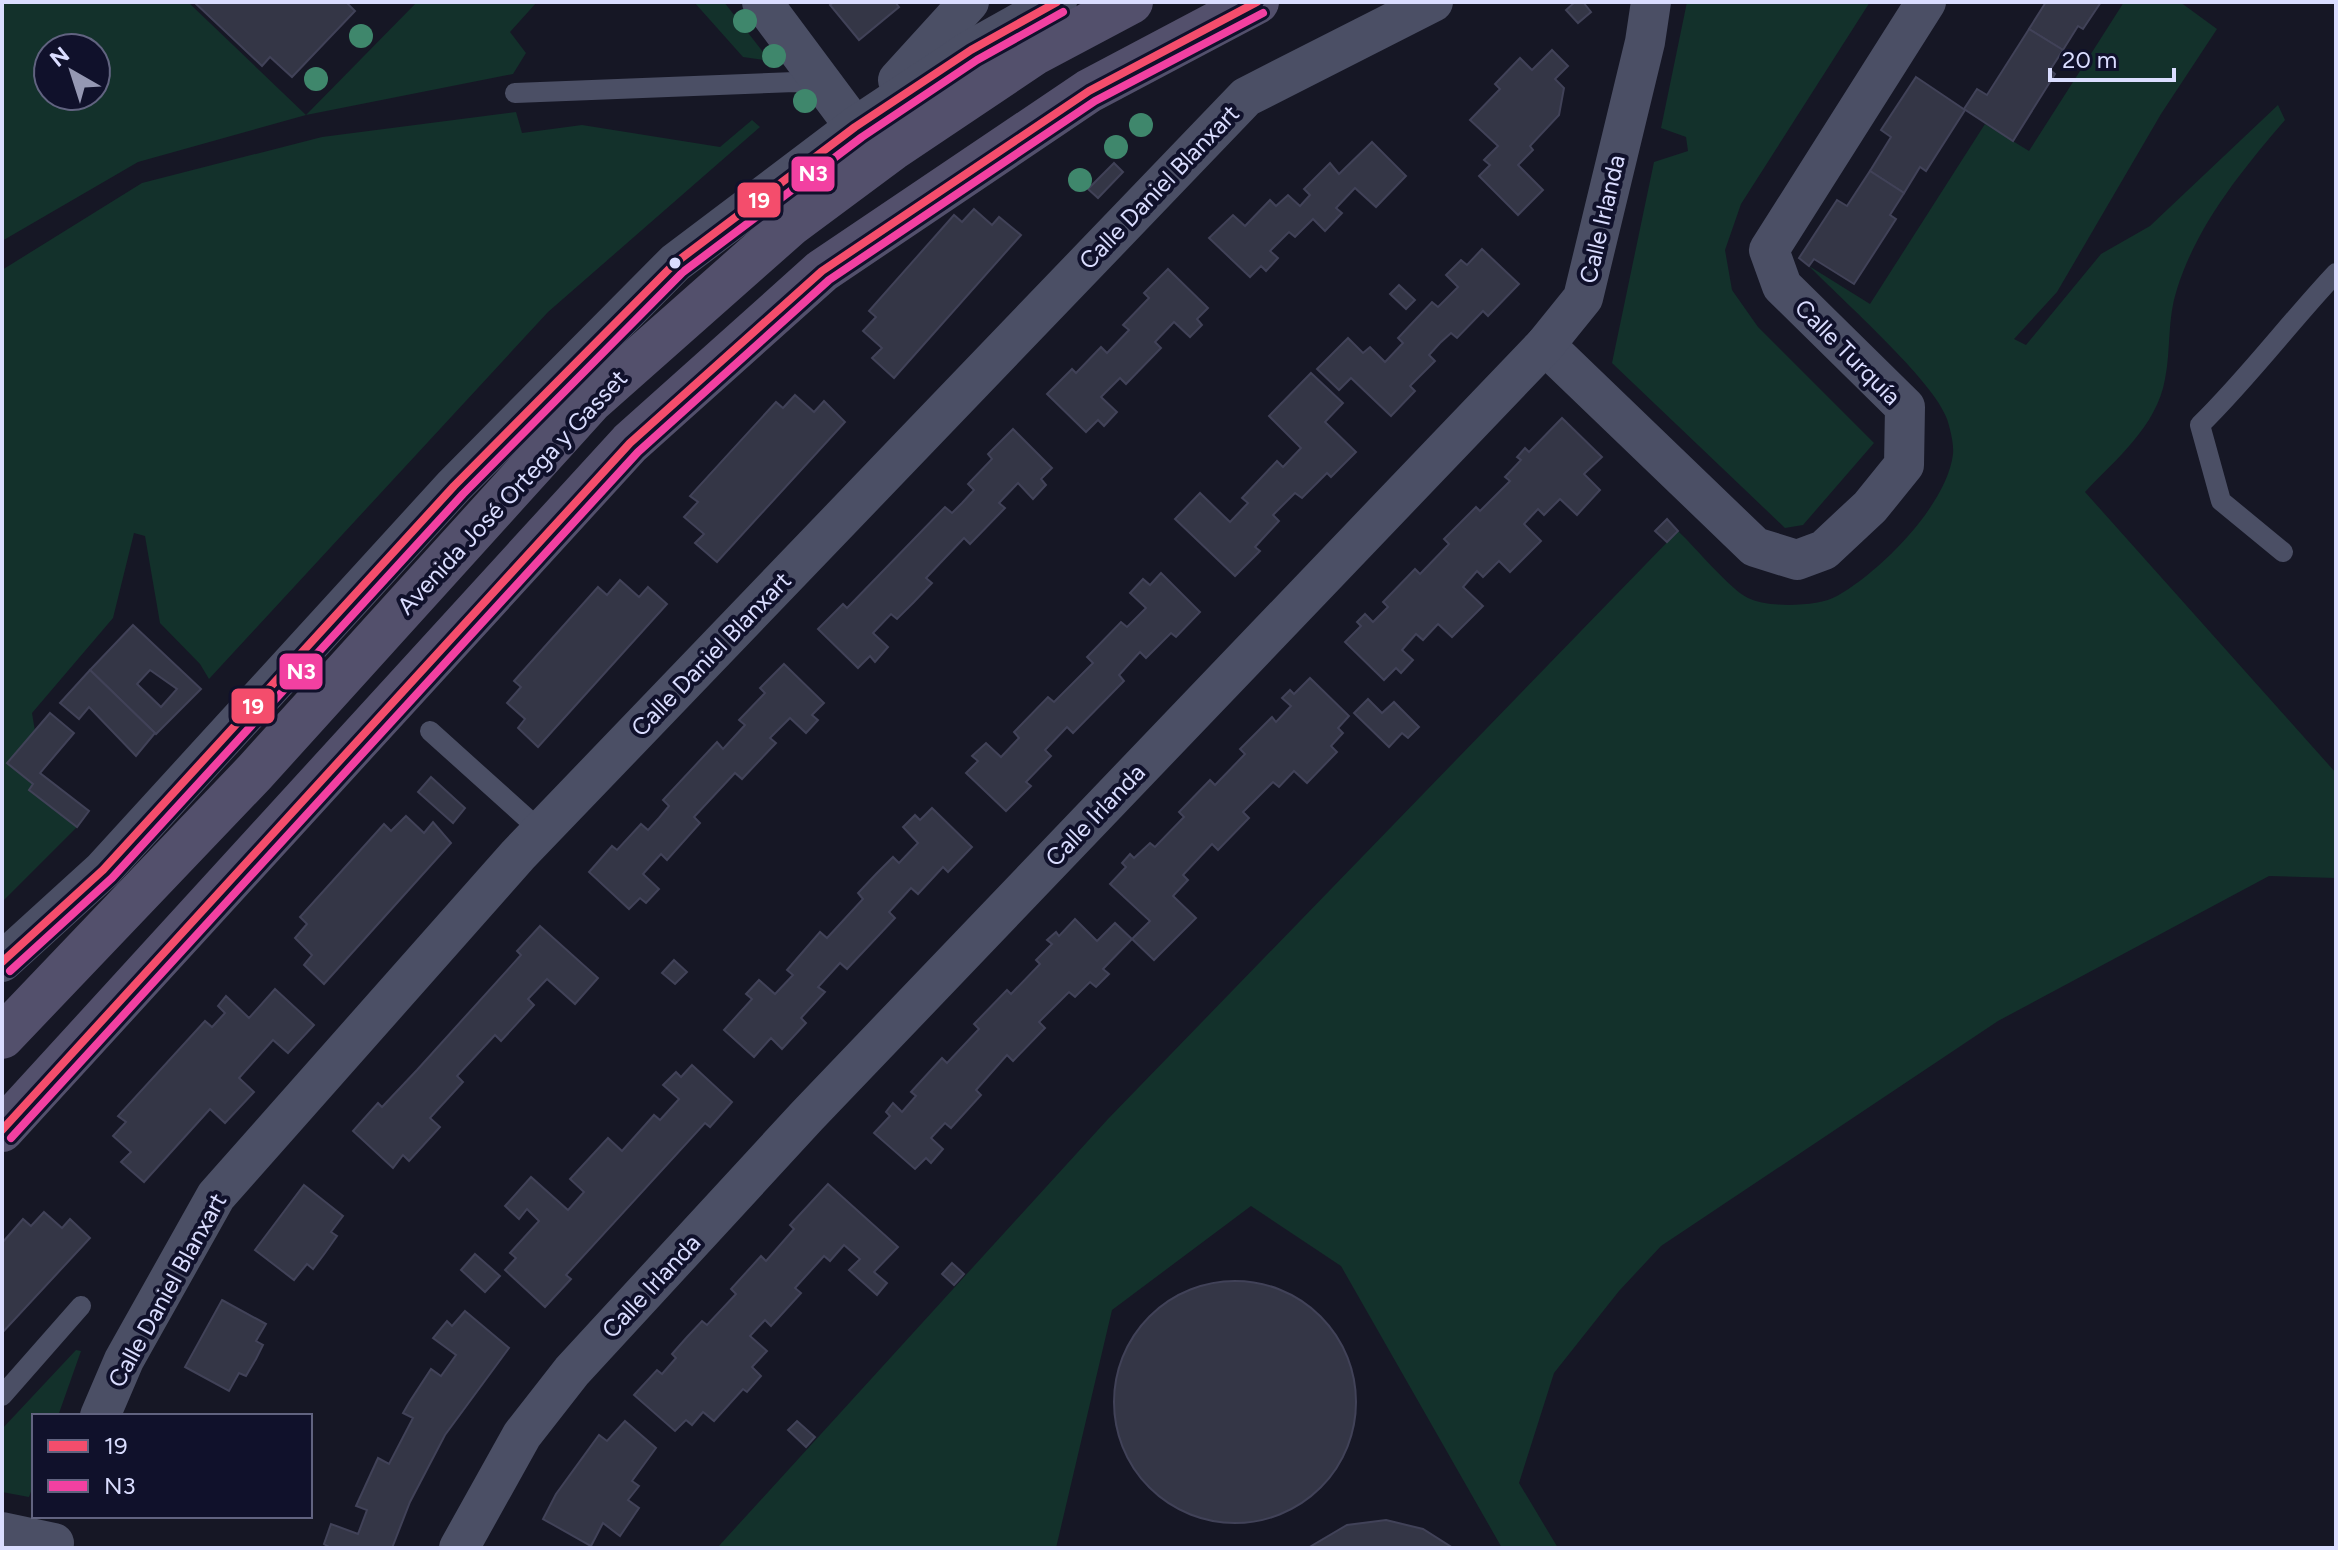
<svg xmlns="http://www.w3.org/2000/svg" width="2338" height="1550" viewBox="0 0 2338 1550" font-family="Figtree,sans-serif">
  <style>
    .green { fill: #13312b; fill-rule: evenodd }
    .building { fill: #343646; stroke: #414258; stroke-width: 2; fill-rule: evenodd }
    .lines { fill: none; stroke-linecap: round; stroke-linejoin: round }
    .service { stroke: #4b4f65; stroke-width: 20 }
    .minor { stroke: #4b4f65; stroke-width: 40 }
    .primary { stroke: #53506c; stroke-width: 44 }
    .bus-1-casing { stroke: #10112b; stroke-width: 14 }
    .bus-2-casing { stroke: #10112b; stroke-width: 14 }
    .bus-1 { stroke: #f44d6c; stroke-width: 8 }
    .bus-2 { stroke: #f240a1; stroke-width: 8 }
    .tree { fill: #3f876c }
    .bus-dot { fill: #daddff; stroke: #10112b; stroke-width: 3 }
    .labels { text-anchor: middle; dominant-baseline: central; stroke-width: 8; stroke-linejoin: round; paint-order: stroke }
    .street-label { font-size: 24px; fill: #daddff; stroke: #10112b }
    .line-badge { stroke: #10112b; stroke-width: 3 }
    .badge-label { font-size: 22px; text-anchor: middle; font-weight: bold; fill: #fff }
  </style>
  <rect width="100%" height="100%" fill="#161725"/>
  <g class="green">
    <path d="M2,2H188L306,115L417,2H537L510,32L526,53L513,74L306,115L138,162L2,241ZM48,48H96V96H48Z"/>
    <polygon points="694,2 724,2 770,61 743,57"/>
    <polygon points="1687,2 1870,2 1741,204 1725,250 1732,290 1758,327 1874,443 1803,525 1785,528 1612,363 1654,162 1688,151 1686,137 1661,128"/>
    <path d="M2124,2H2180L2217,29L2161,114L2057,292L2014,339L2026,345L2101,254L2150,226L2278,105L2285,120C2242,170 2197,225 2177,289C2167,319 2171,349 2165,379C2157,426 2116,459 2085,492L2336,773V878L2269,876L1998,1021L1661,1246L1619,1291L1554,1373L1519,1483L1558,1548H1502L1341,1266L1251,1206L1112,1310L1056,1548H717L1108,1119L1678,531C1694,546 1731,590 1748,598C1767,608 1818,607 1837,596C1880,572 1947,505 1953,454C1954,444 1950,428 1947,419C1934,381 1841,299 1809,266L1870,304L1985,124L2029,151Z"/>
    <polygon points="516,112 522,133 582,125 720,147 752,120 760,127 548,312 209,679 200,664 160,623 145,536 134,533 113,618 32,713 35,731 33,784 29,790 77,827 2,902 2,270 142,183 322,137"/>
    <polygon points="76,1350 81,1351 58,1416 34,1416 34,1483 29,1497 2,1492 2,1429"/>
  </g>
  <g class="building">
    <polygon points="194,2 346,2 355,11 292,77 270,57 262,66"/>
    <polygon points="834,2 895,2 899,7 859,40 830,5"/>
    <polygon points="1575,2 1583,2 1591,12 1578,23 1566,10"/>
    <polygon points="2046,2 2101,2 2083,29 2078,26 2063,50 2029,29"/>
    <polygon points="2029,29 2063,50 2050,70 2055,74 2013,141 1964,109 1977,89 1987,95"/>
    <polygon points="1552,50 1568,66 1555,79 1564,88 1559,115 1530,146 1533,150 1518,165 1543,190 1518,215 1479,176 1490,165 1484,160 1498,146 1470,120 1500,89 1495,84 1520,58 1532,70"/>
    <polygon points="1916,77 1965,110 1926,171 1920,167 1904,193 1870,171 1891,137 1881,130"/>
    <polygon points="1372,142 1406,176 1376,207 1355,188 1336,208 1342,213 1325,231 1313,219 1295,237 1289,232 1270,251 1278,258 1266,271 1261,266 1250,277 1209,238 1233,215 1245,226 1270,200 1276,206 1288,195 1300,206 1310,195 1304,189 1330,163 1339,174"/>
    <polygon points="1114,163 1123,172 1098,198 1088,189"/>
    <polygon points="1870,171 1904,193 1890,215 1896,219 1854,284 1814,259 1809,266 1799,258 1837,200 1847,206"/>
    <polygon points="974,209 992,225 999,217 1021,235 894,378 872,358 882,348 863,331 876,317 869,311 954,215 962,222"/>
    <polygon points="1482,249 1519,284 1488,316 1483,311 1457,338 1451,333 1440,343 1429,355 1435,361 1410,386 1415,391 1391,416 1351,378 1339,390 1317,369 1348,338 1363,353 1370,347 1385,362 1403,343 1398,338 1416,319 1432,302 1438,307 1458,287 1446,275 1461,260 1467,265"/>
    <polygon points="1168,269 1208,308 1197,319 1202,325 1190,337 1174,322 1155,342 1161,348 1126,384 1120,378 1101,397 1117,412 1104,426 1098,420 1086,432 1047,394 1072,369 1076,373 1101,347 1107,353 1129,330 1123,325 1149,298 1144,293"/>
    <polygon points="1399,285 1415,300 1406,309 1390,294"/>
    <polygon points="1311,373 1343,403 1325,422 1356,452 1331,477 1327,473 1302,498 1295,493 1273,515 1279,521 1255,547 1260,551 1235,576 1175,519 1200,493 1230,522 1248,503 1242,498 1260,479 1277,461 1283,467 1301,448 1269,416"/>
    <polygon points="795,395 814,412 824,401 845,422 717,562 695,543 704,534 684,517 698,502 690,496 776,402 783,408"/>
    <polygon points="1562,418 1602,457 1584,474 1600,490 1577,515 1560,499 1544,515 1538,509 1524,524 1541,541 1510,572 1499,561 1483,577 1477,571 1463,587 1483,606 1452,637 1438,624 1423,640 1416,634 1402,650 1413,660 1401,673 1396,668 1384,680 1345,642 1361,626 1357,622 1365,614 1373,622 1388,607 1383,602 1415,569 1420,574 1449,544 1444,539 1476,507 1480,511 1510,481 1505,477 1521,460 1517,457 1525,448 1529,452"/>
    <polygon points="1013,429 1052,468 1041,479 1046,485 1033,499 1018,483 999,503 1005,508 970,544 964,538 926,578 932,583 914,602 897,619 891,614 873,633 888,647 875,662 870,656 858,668 818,629 843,604 847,608 945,507 952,513 962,503 974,490 968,484 992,459 988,454"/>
    <polygon points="1667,519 1678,531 1667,542 1655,531"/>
    <polygon points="1161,573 1200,612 1176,637 1171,633 1146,658 1140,652 1119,675 1124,681 1073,733 1067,727 1045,750 1051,756 1026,782 1031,786 1006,811 966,773 978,761 972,756 986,743 1001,757 1019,738 1014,732 1048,697 1054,702 1093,663 1087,657 1121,622 1127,627 1146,608 1130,593 1143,579 1150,585"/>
    <polygon points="620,580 639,597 648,587 667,604 538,747 518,728 525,719 507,703 521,687 514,681 598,587 607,595"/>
    <path d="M133,625L201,689L156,734L90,670ZM150,670L177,689L161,707L137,684Z"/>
    <polygon points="784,664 824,703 812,715 818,720 806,733 790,718 770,738 776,743 742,779 735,773 694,817 700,823 667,860 661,854 643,874 659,889 646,903 640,898 629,909 589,872 612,846 617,850 641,824 648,830 659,818 669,806 663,800 717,742 723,749 745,725 739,720 765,693 760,688"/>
    <polygon points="90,670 155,733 136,756 89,707 79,719 60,703"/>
    <polygon points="1310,678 1349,716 1338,728 1343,733 1331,746 1337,752 1307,783 1294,771 1279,787 1273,782 1243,812 1249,818 1218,850 1212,844 1183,875 1188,880 1173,896 1196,918 1154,960 1132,939 1150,921 1110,884 1126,867 1122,863 1130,854 1134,858 1150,843 1155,847 1184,817 1179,812 1210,780 1215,785 1245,754 1240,749 1272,717 1276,722 1291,706 1282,698 1290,690 1294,694"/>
    <polygon points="1368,699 1382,713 1394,702 1419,727 1408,738 1402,733 1389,747 1354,713"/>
    <polygon points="50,713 74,733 40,773 89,811 77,827 29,790 33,784 7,763"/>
    <polygon points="431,777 465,808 453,823 418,792"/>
    <polygon points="932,808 972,847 948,872 943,867 918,894 911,888 889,912 895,918 847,969 840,963 818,987 825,992 801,1018 806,1023 782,1049 771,1038 754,1057 724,1030 752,999 746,994 759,980 775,994 793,975 787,970 820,932 827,938 863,899 858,893 876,874 893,857 899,863 918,843 903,827 915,815 920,820"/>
    <polygon points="406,816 424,833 433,822 451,843 324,984 304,965 312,955 295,938 307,924 300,917 384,824 391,831"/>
    <polygon points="1075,919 1097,941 1115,923 1132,939 1103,969 1109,974 1096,987 1090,982 1075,997 1069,992 1039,1022 1045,1028 1013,1061 1007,1055 976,1090 981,1095 951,1128 945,1123 931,1138 943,1149 931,1163 926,1158 915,1169 874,1133 890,1116 886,1112 893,1103 902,1112 916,1096 911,1092 942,1058 947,1063 979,1029 974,1024 1007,990 1011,994 1040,964 1036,960 1052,944 1047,940 1056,932 1059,936"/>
    <polygon points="540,926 598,978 575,1004 547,979 528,999 534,1005 501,1041 495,1035 457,1076 463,1082 430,1118 440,1127 409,1161 403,1155 393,1168 353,1131 378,1103 382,1107 417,1070 521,955 517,951"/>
    <polygon points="674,960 687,972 675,984 662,973"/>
    <polygon points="275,989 314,1025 288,1053 273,1040 239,1078 254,1092 225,1123 210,1109 144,1182 121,1162 131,1152 113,1136 126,1122 118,1116 205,1021 212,1027 225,1013 218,1006 226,996 249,1018"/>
    <polygon points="692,1065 732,1102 710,1127 705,1123 566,1275 571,1279 545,1307 505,1270 516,1258 510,1253 539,1221 527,1209 519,1219 505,1206 531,1177 568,1210 584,1192 570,1179 608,1138 622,1151 654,1115 660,1120 679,1099 663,1085 676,1072 681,1077"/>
    <polygon points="828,1184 898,1247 874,1272 887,1283 877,1295 849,1270 860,1259 844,1245 830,1261 824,1256 795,1288 801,1293 771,1326 765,1320 750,1336 767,1351 752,1367 761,1376 747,1392 743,1389 714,1421 703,1412 692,1425 686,1420 675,1431 634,1395 657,1370 662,1374 676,1358 672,1354 687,1337 702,1321 707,1325 736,1294 731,1289 761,1256 766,1261 794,1229 790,1225"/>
    <polygon points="304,1185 343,1216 331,1232 337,1236 325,1253 313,1269 307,1264 294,1280 255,1250"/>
    <polygon points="44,1212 62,1228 70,1219 90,1238 2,1333 2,1243 23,1219 31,1226"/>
    <polygon points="475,1254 500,1276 485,1292 461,1270"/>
    <polygon points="952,1263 964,1274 954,1285 942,1274"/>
    <circle cx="1235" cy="1402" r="121"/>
    <polygon points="222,1300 266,1324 256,1341 263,1345 256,1359 246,1376 239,1373 229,1391 185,1367"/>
    <polygon points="465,1311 509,1348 445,1435 410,1502 392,1548 331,1548 324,1544 331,1524 358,1534 367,1510 356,1506 378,1458 389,1464 413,1418 403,1413 410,1401 431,1369 441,1376 456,1355 433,1338 447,1321 452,1326"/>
    <polygon points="625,1421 656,1448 632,1481 639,1486 628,1500 639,1508 620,1536 603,1523 591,1546 543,1519 556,1494 599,1435 607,1441"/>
    <polygon points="797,1421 815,1437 806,1447 788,1430"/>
    <polygon points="1386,1520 1423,1529 1453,1548 1308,1548 1347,1525"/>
  </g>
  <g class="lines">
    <g class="service">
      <polyline points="515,93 795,82 822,87"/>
      <path d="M2283,552L2221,501L2200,425C2249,377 2289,323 2336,273"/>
      <polyline points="430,731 541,831"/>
      <polyline points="2,1396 81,1306"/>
    </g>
    <g class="minor">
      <polyline points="762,2 855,127"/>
      <polyline points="898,80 969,2"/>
      <polyline points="1545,345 1755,547 1797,560 1824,550 1870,507 1904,465 1905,407 1782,286 1769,250 1926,2"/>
      <polyline points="2,962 103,870 454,486 675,263 855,127 971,50 1057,2"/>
      <polyline points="100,1416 124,1360 216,1196 518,855 1246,97 1433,2"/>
      <polyline points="2,1532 54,1543"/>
      <polyline points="459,1548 522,1435 572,1371 807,1116 1545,345 1583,298 1645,42 1651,2"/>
    </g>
    <g class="primary">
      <polyline points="2,1037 255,772 591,401 791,224 892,149 1035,53 1131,2"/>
      <polyline points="2,1130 630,443 822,271 1089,91 1257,2"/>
    </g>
    <g class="bus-1-casing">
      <g id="bus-1">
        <polyline points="2,962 103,870 454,486 675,263 855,127 971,50 1057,2"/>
        <polyline points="2,1130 630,443 822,271 1089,91 1257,2"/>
      </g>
    </g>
    <g class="bus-2-casing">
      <g id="bus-2">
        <polyline points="10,971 112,878 463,494 683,272 862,137 977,60 1063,12"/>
        <polyline points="11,1138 638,452 829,280 1095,101 1263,13"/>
      </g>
    </g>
    <use href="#bus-1" class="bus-1"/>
    <use href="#bus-2" class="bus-2"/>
  </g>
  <g class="tree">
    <circle cx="745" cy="21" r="12"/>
    <circle cx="361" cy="36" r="12"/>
    <circle cx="774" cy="56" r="12"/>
    <circle cx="316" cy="79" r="12"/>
    <circle cx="805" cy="101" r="12"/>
    <circle cx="1141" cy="125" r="12"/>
    <circle cx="1116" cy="147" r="12"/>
    <circle cx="1080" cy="180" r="12"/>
  </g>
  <circle class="bus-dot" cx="675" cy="263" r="7"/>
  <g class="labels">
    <g class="street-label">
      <text transform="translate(1159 187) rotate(-46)">Calle Daniel Blanxart</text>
      <text transform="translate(1602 219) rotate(-77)">Calle Irlanda</text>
      <text transform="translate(1848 352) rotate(45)">Calle Turquía</text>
      <text transform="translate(512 492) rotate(-47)">Avenida José Ortega y Gasset</text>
      <text transform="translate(711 654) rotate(-46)">Calle Daniel Blanxart</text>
      <text transform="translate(1095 815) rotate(-46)">Calle Irlanda</text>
      <text transform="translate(651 1286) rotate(-47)">Calle Irlanda</text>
      <text transform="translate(167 1290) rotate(-61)">Calle Daniel Blanxart</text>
    </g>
  </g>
  <g class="line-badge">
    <rect x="790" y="155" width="46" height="38" rx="8" fill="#f240a1"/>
    <rect x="736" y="181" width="46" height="38" rx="8" fill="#f44d6c"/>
    <rect x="278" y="652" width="46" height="39" rx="8" fill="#f240a1"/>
    <rect x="230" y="687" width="46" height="38" rx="8" fill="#f44d6c"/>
  </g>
  <g class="badge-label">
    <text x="813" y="181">N3</text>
    <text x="759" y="208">19</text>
    <text x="301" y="679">N3</text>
    <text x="253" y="714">19</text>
  </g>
  <rect width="2338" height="1550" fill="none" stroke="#daddff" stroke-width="8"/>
  <rect x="32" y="1414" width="280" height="104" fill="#10112b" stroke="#616380" stroke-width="2"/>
  <rect x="48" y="1440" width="40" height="12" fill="#f44d6c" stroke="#616380" stroke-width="2"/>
  <text x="104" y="1454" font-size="24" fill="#daddff">19</text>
  <rect x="48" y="1480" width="40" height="12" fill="#f240a1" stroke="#616380" stroke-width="2"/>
  <text x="104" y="1494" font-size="24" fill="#daddff">N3</text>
  <g transform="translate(72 72) rotate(321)"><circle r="38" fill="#10112b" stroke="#616380" stroke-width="2"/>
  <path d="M0-6L14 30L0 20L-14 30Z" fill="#9598b3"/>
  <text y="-12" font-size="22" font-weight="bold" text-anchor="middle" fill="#daddff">N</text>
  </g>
  <path d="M2050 68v12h124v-12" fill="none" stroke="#daddff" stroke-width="4"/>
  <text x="2062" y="68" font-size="24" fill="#daddff" stroke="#10112b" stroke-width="6" paint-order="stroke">20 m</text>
</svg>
